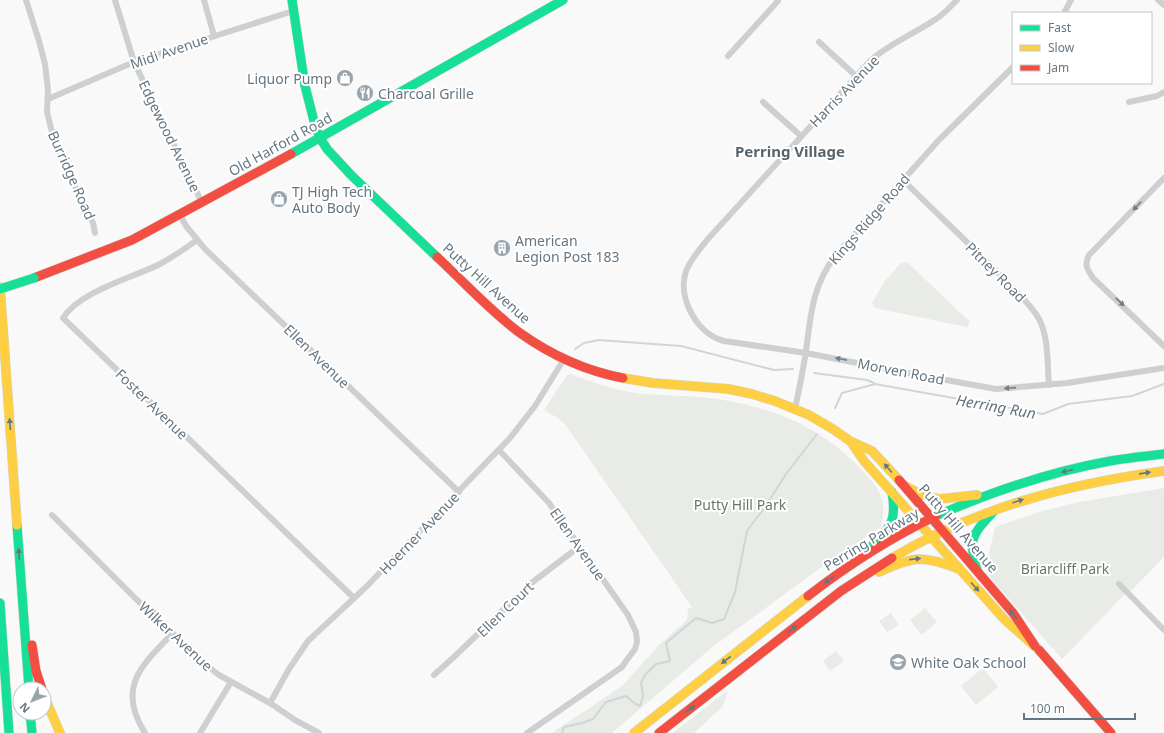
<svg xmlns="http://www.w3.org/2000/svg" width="1164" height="733" viewBox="0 0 1164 733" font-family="'Noto Sans',sans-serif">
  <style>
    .green { fill: #e8ebe6 }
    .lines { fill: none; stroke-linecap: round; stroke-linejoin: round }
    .stream { stroke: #ced6d9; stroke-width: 2 }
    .fast-casing { stroke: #d5d6d7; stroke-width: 10 }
    .slow-casing { stroke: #d5d6d7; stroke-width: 10 }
    .jam-casing { stroke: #d5d6d7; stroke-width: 10 }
    .street { stroke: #cecfd0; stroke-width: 6 }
    .fast { stroke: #16e098; stroke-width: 9 }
    .slow { stroke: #ffcf43; stroke-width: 9 }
    .jam { stroke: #f24e42; stroke-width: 9 }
    .fast-bridge-casing { stroke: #d5d6d7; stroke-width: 10; stroke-linecap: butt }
    .fast-bridge { stroke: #16e098; stroke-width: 9 }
    .oneway { fill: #707f8b }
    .oneway2 { fill: #657683 }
    .labels { text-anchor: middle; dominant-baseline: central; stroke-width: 4; stroke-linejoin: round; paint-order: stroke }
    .street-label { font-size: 14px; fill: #657683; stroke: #fff }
    .poi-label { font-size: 14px; fill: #657683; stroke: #fff; text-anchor: start }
    .park-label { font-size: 14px; fill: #687a64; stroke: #fff }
    .neighbourhood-label { font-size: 15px; font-weight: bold; fill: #57646e; stroke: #fff }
    .water-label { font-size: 15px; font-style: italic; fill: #60757c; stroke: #fff }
  </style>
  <rect width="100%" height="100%" fill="#f9f9f9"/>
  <g class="green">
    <polygon points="902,262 908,263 970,322 967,327 875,308 872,303 885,281"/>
    <path d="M570,374C592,382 614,390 637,393C658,396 679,395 700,397C761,403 815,422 858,466C878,487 888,497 881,527L820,568L718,643H717L612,733H552L622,686L659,645L687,620L688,609L692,607L565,424L558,418L544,410L567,375Z"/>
    <polygon points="1164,488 1164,557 1131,591 1130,589 1062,659 987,574 992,569 987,563 995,527 1039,512 1079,502"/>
    <polygon points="925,608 937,622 922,635 910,620"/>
    <polygon points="891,613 899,625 887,632 879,621"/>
    <polygon points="836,651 844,661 830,671 823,661"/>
    <polygon points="983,668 998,687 976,705 961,686"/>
    <polygon points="728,690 723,706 694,733 673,733"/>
  </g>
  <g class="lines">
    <g class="stream">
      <polyline points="575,349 584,343 599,340 681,346 774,370 793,369"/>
      <polyline points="814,373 867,380 874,383"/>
      <polyline points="835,408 842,393 875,384 1043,414 1068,404 1132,396 1164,384"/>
      <polyline points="562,733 564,727 582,723 593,719 606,702 626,696 634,703 640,706 643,696 641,682 646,674 656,664 670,661 666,643 696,618 712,623 724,619 735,592 747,531 765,507 786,474 817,434"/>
    </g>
    <g class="fast-casing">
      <g id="fast">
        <polyline points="292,0 305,86 315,125 320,138 327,149 351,175 437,257"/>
        <polyline points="291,154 563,0"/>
        <path d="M936,516C991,492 1049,472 1110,461C1128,458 1146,456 1164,454"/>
        <polyline points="17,525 29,689"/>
        <path d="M871,547C891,527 897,521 892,492"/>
        <path d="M977,570C967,538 973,534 994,511"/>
        <polyline points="0,603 9,733"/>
        <polyline points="30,713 32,733"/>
      </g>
    </g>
    <g class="slow-casing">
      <g id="slow">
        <polyline points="0,287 17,525"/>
        <polyline points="623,378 653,383 729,389 752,394 775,401 809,415 833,429 850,441 872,451 899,480"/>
        <polyline points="851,442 864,461 1004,619 1039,650"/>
        <polyline points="902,484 920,494 939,499 977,495"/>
        <path d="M892,558C976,508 1068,484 1164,471"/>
        <path d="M879,572C913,556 924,555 959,569"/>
        <polyline points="44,696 60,733"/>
        <polyline points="634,733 808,596"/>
      </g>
    </g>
    <g class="jam-casing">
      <g id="jam">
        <path d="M437,257C464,282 490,311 520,333C551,355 586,371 623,378"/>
        <polyline points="34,278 132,240 291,154"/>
        <polyline points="899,480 1013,613 1035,646"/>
        <path d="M808,596C848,565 890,538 936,516"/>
        <polyline points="32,645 36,671 42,689"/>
        <polyline points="1039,650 1111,733"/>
        <polyline points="659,733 841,591 892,558"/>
      </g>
    </g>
    <g class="street">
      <polyline points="26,0 39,41 45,64 48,90 47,112 54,140 70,176 93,223 95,233"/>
      <polyline points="115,0 134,62 202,203"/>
      <polyline points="204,0 214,36"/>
      <path d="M957,0C950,7 944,14 936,19C914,34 890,43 870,61L707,240C700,249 691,259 686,271C677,298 697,334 724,341L806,353L913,374L996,389L1067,383L1164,368"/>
      <polyline points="1158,0 1164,5"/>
      <polyline points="1064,13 1071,0"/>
      <polyline points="819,42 856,76"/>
      <polyline points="728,56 778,1 777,0"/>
      <polyline points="48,99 134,62 293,11"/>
      <polyline points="763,102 801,136"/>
      <polyline points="1129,102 1157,96 1164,92"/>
      <path d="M1164,178L1089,255C1084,265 1087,269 1093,278L1164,346"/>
      <path d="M903,180C936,213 972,246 1005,280C1016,292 1031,304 1039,319C1049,338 1047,364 1049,385"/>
      <polyline points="180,215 186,226 205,249 459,492"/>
      <path d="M197,240C184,249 172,258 158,265C131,278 79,292 63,318L354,598"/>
      <path d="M795,409C799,390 803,371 806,351C811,314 812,287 835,256L938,141L1013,67"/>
      <polyline points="499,450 549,503 628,615 636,632 637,642 635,649 626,661 622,667 527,733"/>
      <polyline points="52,515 136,599 205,664 219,675 270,703 295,720 319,733"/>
      <polyline points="1119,584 1164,630"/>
      <polyline points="434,675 455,656 530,584 580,546"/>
      <polyline points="270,703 289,669 308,641 366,587 510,438 535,406 564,359"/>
      <path d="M145,733C116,687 142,665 173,633"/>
      <polyline points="200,733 231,682"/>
    </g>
    <use href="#fast" class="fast"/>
    <use href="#slow" class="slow"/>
    <use href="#jam" class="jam"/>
    <g class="fast-bridge-casing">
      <polyline id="fast-bridge" points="0,289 34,278"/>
    </g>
    <use href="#fast-bridge" class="fast-bridge"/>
  </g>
  <defs><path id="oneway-solid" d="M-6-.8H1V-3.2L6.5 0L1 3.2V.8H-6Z"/></defs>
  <g class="oneway">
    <use href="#oneway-solid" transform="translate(1137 206) rotate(134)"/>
    <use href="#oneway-solid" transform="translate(1120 302) rotate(43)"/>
    <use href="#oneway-solid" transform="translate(841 359) rotate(-169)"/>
    <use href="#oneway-solid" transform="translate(1010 388) rotate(176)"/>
  </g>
  <g class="oneway2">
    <use href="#oneway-solid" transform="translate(10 424) rotate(-94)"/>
    <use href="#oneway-solid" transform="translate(888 468) rotate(-132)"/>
    <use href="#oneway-solid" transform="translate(1067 471) rotate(167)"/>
    <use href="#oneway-solid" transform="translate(1145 473) rotate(-8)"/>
    <use href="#oneway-solid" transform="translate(1018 501) rotate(-19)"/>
    <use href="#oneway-solid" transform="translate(19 554) rotate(-94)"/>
    <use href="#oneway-solid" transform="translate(915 559) rotate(-6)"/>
    <use href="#oneway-solid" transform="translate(829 580) rotate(144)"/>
    <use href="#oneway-solid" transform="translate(975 587) rotate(48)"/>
    <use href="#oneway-solid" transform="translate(1013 614) rotate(-127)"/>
    <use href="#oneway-solid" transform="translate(792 629) rotate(-38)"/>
    <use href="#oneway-solid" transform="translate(726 660) rotate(142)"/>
    <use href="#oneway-solid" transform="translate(690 709) rotate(-38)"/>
  </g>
  <defs>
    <g id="shop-disc" transform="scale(0.9)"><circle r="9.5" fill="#99a4ac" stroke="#fff"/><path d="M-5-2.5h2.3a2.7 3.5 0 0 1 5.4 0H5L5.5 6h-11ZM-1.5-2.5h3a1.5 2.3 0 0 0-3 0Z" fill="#fff"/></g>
    <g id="restaurant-disc" transform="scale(0.9)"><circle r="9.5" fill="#99a4ac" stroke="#fff"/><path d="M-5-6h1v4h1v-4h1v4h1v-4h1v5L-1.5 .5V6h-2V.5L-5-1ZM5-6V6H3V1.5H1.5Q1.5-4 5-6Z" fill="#fff"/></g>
    <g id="building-disc" transform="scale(0.9)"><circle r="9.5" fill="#99a4ac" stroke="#fff"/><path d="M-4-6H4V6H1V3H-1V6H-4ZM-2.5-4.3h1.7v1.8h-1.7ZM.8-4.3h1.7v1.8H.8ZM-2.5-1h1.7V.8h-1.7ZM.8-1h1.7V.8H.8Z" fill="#fff"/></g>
    <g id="school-disc" transform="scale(0.9)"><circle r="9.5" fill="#99a4ac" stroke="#fff"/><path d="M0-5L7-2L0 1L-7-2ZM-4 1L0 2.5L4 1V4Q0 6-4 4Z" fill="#fff"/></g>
  </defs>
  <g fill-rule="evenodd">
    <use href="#shop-disc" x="345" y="78"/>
    <use href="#restaurant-disc" x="365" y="93"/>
    <use href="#shop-disc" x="279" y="199"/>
    <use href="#building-disc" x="502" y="248"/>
    <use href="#school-disc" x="898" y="662"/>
  </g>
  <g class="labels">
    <g class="street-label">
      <text transform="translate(169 51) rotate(-19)">Midi Avenue</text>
      <text transform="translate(844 91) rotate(-46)">Harris Avenue</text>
      <text transform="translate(170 136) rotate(64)">Edgewood Avenue</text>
      <text transform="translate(280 144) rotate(-29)">Old Harford Road</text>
      <text transform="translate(72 175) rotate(66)">Burridge Road</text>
      <text transform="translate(869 219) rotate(-49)">Kings Ridge Road</text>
      <text transform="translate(996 272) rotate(45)">Pitney Road</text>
      <text transform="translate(487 283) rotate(42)">Putty Hill Avenue</text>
      <text transform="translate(317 356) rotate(44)">Ellen Avenue</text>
      <text transform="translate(901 371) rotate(11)">Morven Road</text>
      <text transform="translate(152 404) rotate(44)">Foster Avenue</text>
      <text transform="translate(959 528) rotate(49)">Putty Hill Avenue</text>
      <text transform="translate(419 533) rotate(-46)">Hoerner Avenue</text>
      <text transform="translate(871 539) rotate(-31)">Perring Parkway</text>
      <text transform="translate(578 544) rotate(55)">Ellen Avenue</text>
      <text transform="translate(505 609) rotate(-44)">Ellen Court</text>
      <text transform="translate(176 636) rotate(43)">Wilker Avenue</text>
    </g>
    <g class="poi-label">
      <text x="332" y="78" text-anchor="end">Liquor Pump</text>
      <text x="378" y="93">Charcoal Grille</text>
      <text x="292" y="191">TJ High Tech<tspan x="292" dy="16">Auto Body</tspan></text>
      <text x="515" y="240">American<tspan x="515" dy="16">Legion Post 183</tspan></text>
      <text x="911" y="662">White Oak School</text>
    </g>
    <g class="park-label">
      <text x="740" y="504">Putty Hill Park</text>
      <text x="1065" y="568">Briarcliff Park</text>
    </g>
    <g class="neighbourhood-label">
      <text x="790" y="151">Perring Village</text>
    </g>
    <g class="water-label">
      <text transform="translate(996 406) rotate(10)">Herring Run</text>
    </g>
  </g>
  <rect x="1012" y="12" width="140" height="72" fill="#ffffff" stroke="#c1c8cd"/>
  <rect x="1020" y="25" width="20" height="6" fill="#16e098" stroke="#c1c8cd"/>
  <text x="1048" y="32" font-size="12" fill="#657683">Fast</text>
  <rect x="1020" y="45" width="20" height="6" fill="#ffcf43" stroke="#c1c8cd"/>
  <text x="1048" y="52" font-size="12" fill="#657683">Slow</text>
  <rect x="1020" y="65" width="20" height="6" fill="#f24e42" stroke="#c1c8cd"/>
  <text x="1048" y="72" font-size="12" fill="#657683">Jam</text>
  <g transform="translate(32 701) rotate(227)"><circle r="19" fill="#ffffff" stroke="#c1c8cd"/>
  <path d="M0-3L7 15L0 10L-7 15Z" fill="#99a4ac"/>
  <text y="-6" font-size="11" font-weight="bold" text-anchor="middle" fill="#657683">N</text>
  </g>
  <path d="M1024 713v6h111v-6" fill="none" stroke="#657683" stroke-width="2"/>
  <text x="1030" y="713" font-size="12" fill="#657683" stroke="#ffffff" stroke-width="3" paint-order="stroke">100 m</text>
</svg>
